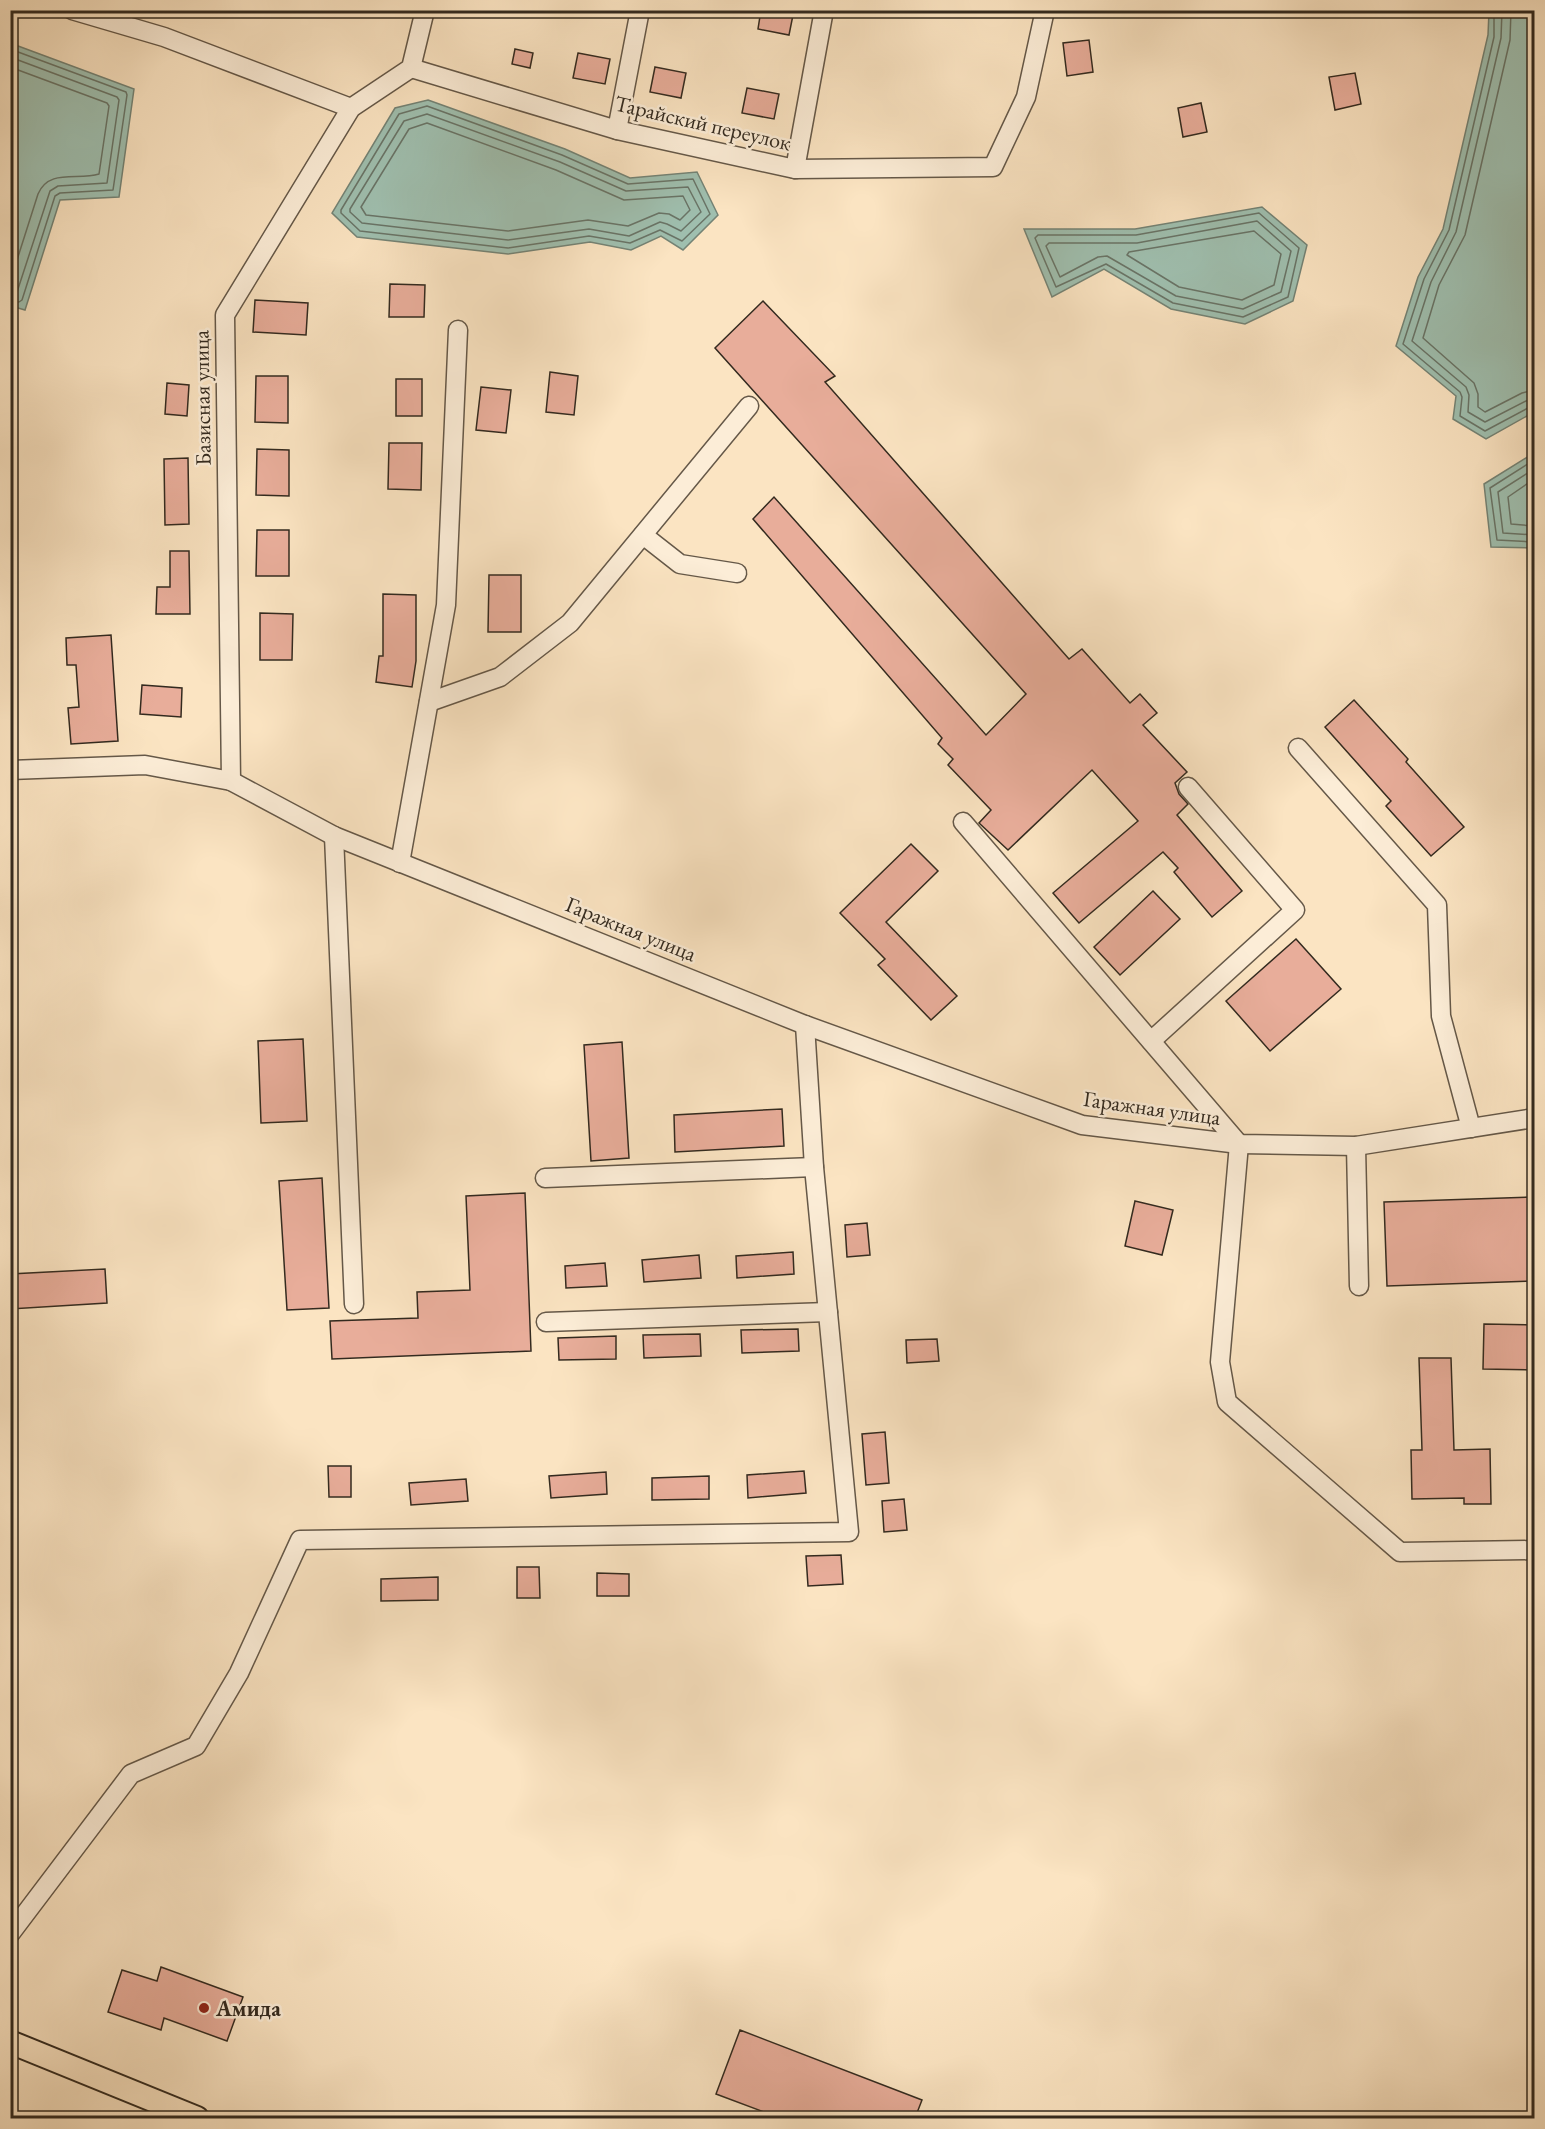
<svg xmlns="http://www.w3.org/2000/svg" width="1545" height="2129" viewBox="0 0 1545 2129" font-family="'EB Garamond',serif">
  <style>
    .water { fill: #9fbfaf; stroke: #748375; stroke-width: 1.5 }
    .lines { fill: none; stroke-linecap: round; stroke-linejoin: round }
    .shore { stroke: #697467; stroke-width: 1.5 }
    .building { fill: #e8ad9a; stroke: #332a1f; stroke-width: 1.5 }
    .minor-casing { stroke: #655848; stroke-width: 21 }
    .major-casing { stroke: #332a1f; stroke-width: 26 }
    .minor { stroke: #fcedd7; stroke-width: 18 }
    .major { stroke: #fbe4c2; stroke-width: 22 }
    .poi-dot { fill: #8f2418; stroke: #fcedd7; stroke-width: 2 }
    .labels { text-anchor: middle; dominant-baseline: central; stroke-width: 5; stroke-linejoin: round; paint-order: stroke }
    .street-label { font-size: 22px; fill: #332a1f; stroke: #fcedd7 }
    .poi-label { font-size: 22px; font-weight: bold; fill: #332a1f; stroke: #fcedd7; text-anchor: start }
  </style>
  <rect width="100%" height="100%" fill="#fbe4c2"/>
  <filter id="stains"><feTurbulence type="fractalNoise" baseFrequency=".00333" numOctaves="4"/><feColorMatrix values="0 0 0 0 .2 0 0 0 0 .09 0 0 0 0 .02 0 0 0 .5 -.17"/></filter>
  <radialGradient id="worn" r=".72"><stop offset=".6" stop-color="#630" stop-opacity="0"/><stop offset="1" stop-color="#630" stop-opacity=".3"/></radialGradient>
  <g class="water">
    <polygon points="1489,11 1534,11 1534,412 1486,439 1453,419 1456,396 1396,346 1418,277 1443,229 1488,35"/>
    <polygon points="10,43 134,89 119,197 60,200 25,310 11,306"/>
    <polygon points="428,100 565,149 630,178 697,172 718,215 683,250 661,236 631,250 590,242 508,254 357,237 332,213 395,108"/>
    <polygon points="1262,207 1307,245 1293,301 1245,324 1171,309 1104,269 1052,297 1024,229 1135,229"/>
    <polygon points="1534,453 1534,548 1491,547 1484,484"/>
  </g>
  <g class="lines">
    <g class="shore">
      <polyline points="1494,10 1494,37 1449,230 1424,279 1403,344 1460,392 1462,397 1460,416 1485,431 1530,407 1534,407"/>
      <polyline points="1502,10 1501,38 1456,232 1431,282 1412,341 1466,387 1469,395 1468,412 1485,422 1526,401 1534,399"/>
      <polyline points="1511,10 1510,40 1465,235 1439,285 1423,338 1474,383 1478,394 1478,407 1485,412 1522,393 1534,390"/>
      <polyline points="10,49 126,92 127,95 113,190 60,193 55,196 22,300 19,302 10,301"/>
      <polyline points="10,57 117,97 119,100 107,183 58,186 50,191 17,292 10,293"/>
      <path d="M10,67L107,103L109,106L99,174C78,181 49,168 38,194L10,282"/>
      <polygon points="427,106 562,155 628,184 693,179 710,214 682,241 660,230 630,243 589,236 508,248 360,231 341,213 341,210 399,114"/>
      <polygon points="427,114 560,162 626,191 688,187 701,212 681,231 667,224 660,222 629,236 589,229 508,240 362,223 350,212 350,209 404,121"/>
      <polygon points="427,123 556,170 624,200 683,196 690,210 680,220 669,214 659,213 628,226 588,220 508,231 366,215 361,207 409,129"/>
      <polygon points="1259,213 1299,248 1288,297 1243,317 1173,303 1106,264 1056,287 1035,238 1038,235 1136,235"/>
      <polygon points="1257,221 1291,251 1281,292 1243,309 1176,296 1107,256 1098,257 1060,277 1046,246 1049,243 1137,243"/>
      <polygon points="1254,231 1281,254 1274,285 1242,300 1179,287 1127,255 1129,252"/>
      <polyline points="1534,460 1490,488 1497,540 1534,542"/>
      <polyline points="1534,469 1498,492 1503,533 1534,535"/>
      <polyline points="1534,479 1508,497 1511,524 1534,526"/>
    </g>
  </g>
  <g class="building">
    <polygon points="761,10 794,10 789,35 758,29"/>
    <polygon points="1089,40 1093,72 1067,76 1063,43"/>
    <polygon points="515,49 533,53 530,68 512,64"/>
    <polygon points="578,53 610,59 605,84 573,78"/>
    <polygon points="655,67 686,73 681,98 650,92"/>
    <polygon points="1355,73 1361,104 1335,110 1329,77"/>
    <polygon points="747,88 779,94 774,119 742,113"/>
    <polygon points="1201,103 1207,132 1183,137 1178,108"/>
    <polygon points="390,284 425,285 424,317 389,317"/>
    <polygon points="255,300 308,303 306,335 253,332"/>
    <polygon points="763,301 835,376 825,382 1069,659 1082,649 1130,703 1140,694 1157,713 1143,725 1187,772 1175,783 1179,794 1188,804 1177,815 1242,891 1212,917 1174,872 1178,868 1163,852 1079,923 1053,893 1138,821 1092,770 1008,850 979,823 991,810 948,765 953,759 938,744 942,738 753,519 774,497 986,735 1026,694 715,348"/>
    <polygon points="550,372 578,376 574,415 546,412"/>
    <polygon points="256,376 288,376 288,423 255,422"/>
    <rect x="396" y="379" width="26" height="37"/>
    <polygon points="167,383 189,385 187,416 165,414"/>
    <polygon points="481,387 511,390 506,433 476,430"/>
    <polygon points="389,443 422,443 421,490 388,489"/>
    <polygon points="257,449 289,450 289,496 256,495"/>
    <polygon points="188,458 189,524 165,525 164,459"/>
    <polygon points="257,530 289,530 289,576 256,576"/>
    <polygon points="170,551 189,551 190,614 156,614 157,587 170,587"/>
    <polygon points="489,575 521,575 521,632 488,632"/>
    <polygon points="383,594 416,595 416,661 412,687 376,682 379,656 383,656"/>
    <polygon points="260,613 293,614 292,660 260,660"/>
    <polygon points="111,635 118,741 71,744 68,708 79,707 76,665 67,665 66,638"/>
    <polygon points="142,685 182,688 181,717 140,714"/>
    <polygon points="1354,700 1408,759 1406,762 1464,827 1431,856 1386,806 1391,801 1325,727"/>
    <polygon points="911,844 938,871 886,922 957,996 931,1020 878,965 885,959 840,913"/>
    <polygon points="1153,891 1180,919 1120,975 1094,947"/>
    <polygon points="1296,939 1341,989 1270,1051 1226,1001"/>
    <polygon points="303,1039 307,1121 261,1123 258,1041"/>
    <polygon points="622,1042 629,1158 591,1161 584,1045"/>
    <polygon points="782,1109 784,1146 675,1152 674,1115"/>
    <polygon points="322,1178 329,1308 287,1310 279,1181"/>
    <polygon points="525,1193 531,1351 332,1359 330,1321 418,1318 417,1292 470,1290 466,1196"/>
    <polygon points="1532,1197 1534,1281 1387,1286 1384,1202"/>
    <polygon points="1135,1201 1173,1210 1162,1255 1125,1246"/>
    <polygon points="867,1223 870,1255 847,1257 845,1225"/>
    <polygon points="793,1252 794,1274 737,1278 736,1256"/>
    <polygon points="699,1255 701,1278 644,1282 642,1260"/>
    <polygon points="605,1263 607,1286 566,1288 565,1266"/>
    <polygon points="105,1269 107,1303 10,1309 10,1274"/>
    <polygon points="1484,1324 1534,1325 1534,1370 1483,1369"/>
    <polygon points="798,1329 799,1351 742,1353 741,1330"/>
    <polygon points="700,1334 701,1356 644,1358 643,1335"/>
    <polygon points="616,1336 616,1359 559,1360 558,1338"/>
    <polygon points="937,1339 939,1361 907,1363 906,1340"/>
    <polygon points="1419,1358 1451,1358 1454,1450 1490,1449 1491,1504 1464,1504 1464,1498 1412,1499 1411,1450 1422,1450"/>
    <polygon points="885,1432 889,1483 866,1485 862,1434"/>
    <polygon points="328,1466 351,1466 351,1497 329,1497"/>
    <polygon points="804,1471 806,1493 748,1498 747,1475"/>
    <polygon points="606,1472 607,1494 551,1498 549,1476"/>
    <polygon points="709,1476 709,1499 652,1500 652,1478"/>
    <polygon points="466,1479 468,1501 411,1505 409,1483"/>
    <polygon points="904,1499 907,1530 884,1532 882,1501"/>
    <polygon points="841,1555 843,1584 808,1586 806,1556"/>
    <polygon points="517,1567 539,1567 540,1598 517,1598"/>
    <polygon points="597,1573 629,1574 629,1596 597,1596"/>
    <polygon points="438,1577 438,1600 381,1601 381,1579"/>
    <polygon points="161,1967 243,1997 227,2041 164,2018 161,2030 108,2012 122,1970 157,1981"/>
    <polygon points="740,2030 922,2100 915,2118 906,2118 890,2112 888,2118 780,2118 716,2094"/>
  </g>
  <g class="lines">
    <g class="minor-casing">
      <g id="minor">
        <polyline points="72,10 164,37 351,108"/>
        <polyline points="411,68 617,130 795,169 993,167 1026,97 1045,10"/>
        <polyline points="617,130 640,10"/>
        <polyline points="795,169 824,10"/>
        <polyline points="643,535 680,564 737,573"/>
        <polyline points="429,702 500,677 570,623 749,406"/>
        <polyline points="1298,748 1437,905 1441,1016 1471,1128"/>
        <polyline points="10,770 145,765 231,781 334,836 805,1025 1082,1125 1239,1144 1356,1146 1534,1118"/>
        <polyline points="231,781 225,315 351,108 411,68 425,10"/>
        <polyline points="963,822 1239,1144 1220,1362 1227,1402 1400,1552 1534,1550"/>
        <polyline points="334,836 354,1304"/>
        <polyline points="400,863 446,605 458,330"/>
        <polyline points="1151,1041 1295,910 1188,787"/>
        <polyline points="1356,1146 1359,1286"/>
        <polyline points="545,1178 814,1167"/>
        <polyline points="546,1322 828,1312"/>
        <polyline points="10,1934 131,1774 196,1746 239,1673 300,1540 849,1532 814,1167 805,1025"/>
      </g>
    </g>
    <g class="major-casing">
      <polyline id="major" points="10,2042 197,2118"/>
    </g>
    <use href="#minor" class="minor"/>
    <use href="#major" class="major"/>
  </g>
  <circle class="poi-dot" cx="204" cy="2008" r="6"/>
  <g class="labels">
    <g class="street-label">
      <text transform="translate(703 123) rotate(13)">Тарайский переулок</text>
      <text transform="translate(202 398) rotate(-91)">Базисная улица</text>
      <text transform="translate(631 929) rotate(22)">Гаражная улица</text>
      <text transform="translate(1152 1108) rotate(8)">Гаражная улица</text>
    </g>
    <g class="poi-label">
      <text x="216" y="2008">Амида</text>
    </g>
  </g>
  <rect width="1545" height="2129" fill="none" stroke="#fbe4c2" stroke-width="36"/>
  <rect x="12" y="12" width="1521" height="2105" fill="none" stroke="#332a1f" stroke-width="3"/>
  <rect x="18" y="18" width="1509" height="2093" fill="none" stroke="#332a1f" stroke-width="1.5"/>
  <rect width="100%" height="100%" filter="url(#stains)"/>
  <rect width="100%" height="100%" fill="url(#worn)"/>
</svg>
